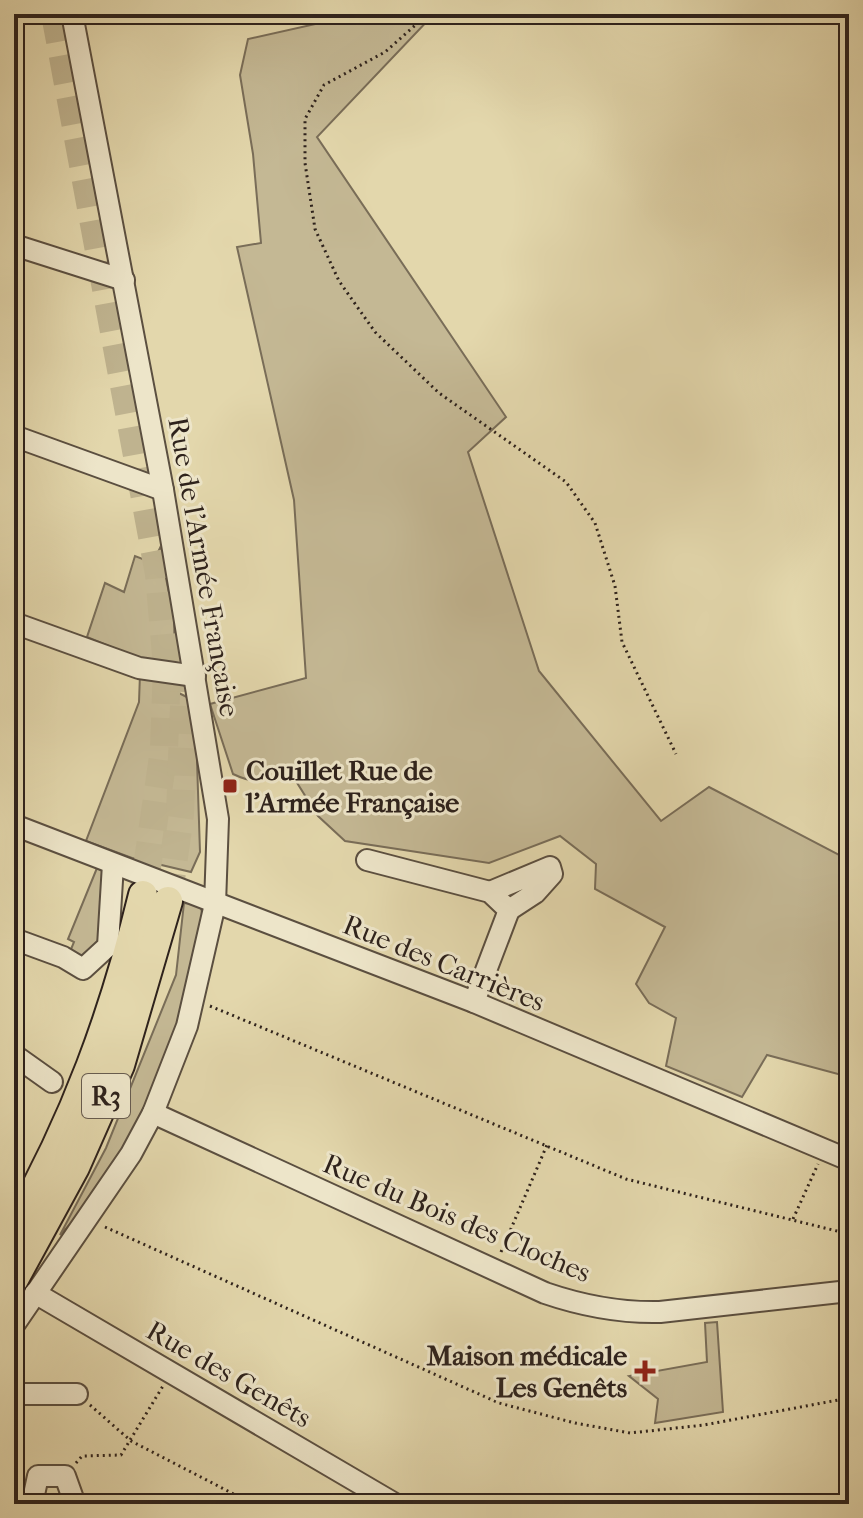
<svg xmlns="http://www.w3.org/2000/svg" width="863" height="1518" viewBox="0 0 863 1518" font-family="'IM FELL French Canon',serif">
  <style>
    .green { fill: #c4b894; stroke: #796d58; stroke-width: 2 }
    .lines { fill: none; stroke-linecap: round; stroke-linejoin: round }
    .highway-tunnel { stroke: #bfb38f; stroke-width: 28; stroke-dasharray: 28 14; stroke-linecap: butt }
    .minor-casing { stroke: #5b4f40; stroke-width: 24 }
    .highway-casing { stroke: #2e221c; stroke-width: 32 }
    .path { stroke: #2e221c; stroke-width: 3; stroke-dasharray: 2 4; stroke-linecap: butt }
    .minor { stroke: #ede5c9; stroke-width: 20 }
    .highway { stroke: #e3d7ac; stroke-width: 28 }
    .poi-dot { fill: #8f2418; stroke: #ede5c9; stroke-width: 3 }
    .labels { text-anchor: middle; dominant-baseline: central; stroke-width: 6; stroke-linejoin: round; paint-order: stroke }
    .shield { fill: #ede5c9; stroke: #675c50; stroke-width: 2 }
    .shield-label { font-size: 26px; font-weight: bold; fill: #2e221c }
    .street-label { font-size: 28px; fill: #2e221c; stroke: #ede5c9 }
    .poi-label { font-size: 28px; font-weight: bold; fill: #2e221c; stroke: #ede5c9; text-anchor: start }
  </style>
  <rect width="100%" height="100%" fill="#e3d7ac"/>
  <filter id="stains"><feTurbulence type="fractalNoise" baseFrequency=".0025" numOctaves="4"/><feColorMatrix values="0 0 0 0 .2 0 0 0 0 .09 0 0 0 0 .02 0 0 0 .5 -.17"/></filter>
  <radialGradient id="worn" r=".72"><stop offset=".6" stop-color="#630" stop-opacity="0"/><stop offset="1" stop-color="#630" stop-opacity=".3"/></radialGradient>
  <g class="green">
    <path d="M360,14H434L317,137L506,417L468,452L539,671L661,821L709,787L849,860V1077L767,1055L742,1097L666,1066L676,1018L649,1003L636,984L665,927L595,889L596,864L560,836L489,863L345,841L318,816L287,767C267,783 256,785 233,774L210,704L306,678L294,500L237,247L261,243L253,154L240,75L248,39Z"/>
    <polygon points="160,548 174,618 175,661 140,659 87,637 105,583 124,592 135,556 153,563"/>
    <polygon points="140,674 195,701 200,852 191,872 132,858 86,841 139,702"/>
    <polygon points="97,868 109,874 100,934 89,964 69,954 74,942 68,939"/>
    <path d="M184,903L200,904C206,922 199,940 196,958C177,1055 130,1164 60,1235L106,1148L176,975Z"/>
    <polygon points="717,1322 723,1412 655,1423 658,1399 629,1376 707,1362 705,1323"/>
  </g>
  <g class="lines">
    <g class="highway-tunnel">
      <polyline points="55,14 159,574 167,666 164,750 143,895"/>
      <polyline points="168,901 180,814 186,651"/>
    </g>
    <g class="minor-casing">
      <g id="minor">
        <polyline points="14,245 124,280"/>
        <polyline points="14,436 163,490"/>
        <polyline points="14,623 139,668 195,676"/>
        <polyline points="14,825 474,1002 849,1160"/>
        <polyline points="367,860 490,892 509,910 474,1002"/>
        <polyline points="490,892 550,867 552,874 535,893 509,910"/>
        <polyline points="14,939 63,957 83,969 108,946 113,864"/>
        <polyline points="14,1055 52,1082"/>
        <path d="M153,1113L545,1293C583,1306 620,1313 660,1312L849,1291"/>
        <polyline points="35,1293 395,1504"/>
        <polyline points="14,1325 131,1154 153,1113 187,1026 215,904 218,819 163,490 72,14"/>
        <polyline points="14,1394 77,1394"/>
        <polyline points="32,1504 38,1476 65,1476 75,1504"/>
      </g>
    </g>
    <g class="highway-casing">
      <g id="highway">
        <path d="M14,1228C75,1121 114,1015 143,895"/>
        <polyline points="14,1279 75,1167 120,1065 168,901"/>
      </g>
    </g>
    <g class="path">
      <polyline points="428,14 385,52 324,85 305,119 305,163 315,229 339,281 375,332 439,393 566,482 595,523 615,586 622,642 676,754"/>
      <polyline points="210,1006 626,1179 849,1234"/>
      <polyline points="14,1165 22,1170"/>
      <polyline points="793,1219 818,1164"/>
      <polyline points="105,1227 499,1403 575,1423 630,1433 704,1425 849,1398"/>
      <polyline points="501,1252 547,1145"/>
      <polyline points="90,1405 131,1441 253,1504"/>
      <polyline points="76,1463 82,1456 121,1455 163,1386"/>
    </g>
    <use href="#minor" class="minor"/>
    <use href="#highway" class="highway"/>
  </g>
  <g class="poi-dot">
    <rect x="222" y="778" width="16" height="16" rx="4"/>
    <path d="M641 1359h8v8h8v8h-8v8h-8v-8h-8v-8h8z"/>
  </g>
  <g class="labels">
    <rect class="shield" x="82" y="1074" width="48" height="44" rx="6"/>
    <g class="shield-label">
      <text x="106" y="1096">R3</text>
    </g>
    <g class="street-label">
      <text transform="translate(204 567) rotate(80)">Rue de l'Armée Française</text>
      <text transform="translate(444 963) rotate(22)">Rue des Carrières</text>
      <text transform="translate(457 1218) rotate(23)">Rue du Bois des Cloches</text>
      <text transform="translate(229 1374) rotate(30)">Rue des Genêts</text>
    </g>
    <g class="poi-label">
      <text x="246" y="770">Couillet Rue de<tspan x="246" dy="32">l'Armée Française</tspan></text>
      <text x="627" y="1355" text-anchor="end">Maison médicale<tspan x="627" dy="32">Les Genêts</tspan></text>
    </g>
  </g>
  <rect width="863" height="1518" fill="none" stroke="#e3d7ac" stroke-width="48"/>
  <rect x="16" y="16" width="831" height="1486" fill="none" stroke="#2e221c" stroke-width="4"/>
  <rect x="24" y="24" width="815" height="1470" fill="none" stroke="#2e221c" stroke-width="2"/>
  <rect width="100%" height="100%" filter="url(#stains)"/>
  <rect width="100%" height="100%" fill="url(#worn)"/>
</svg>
